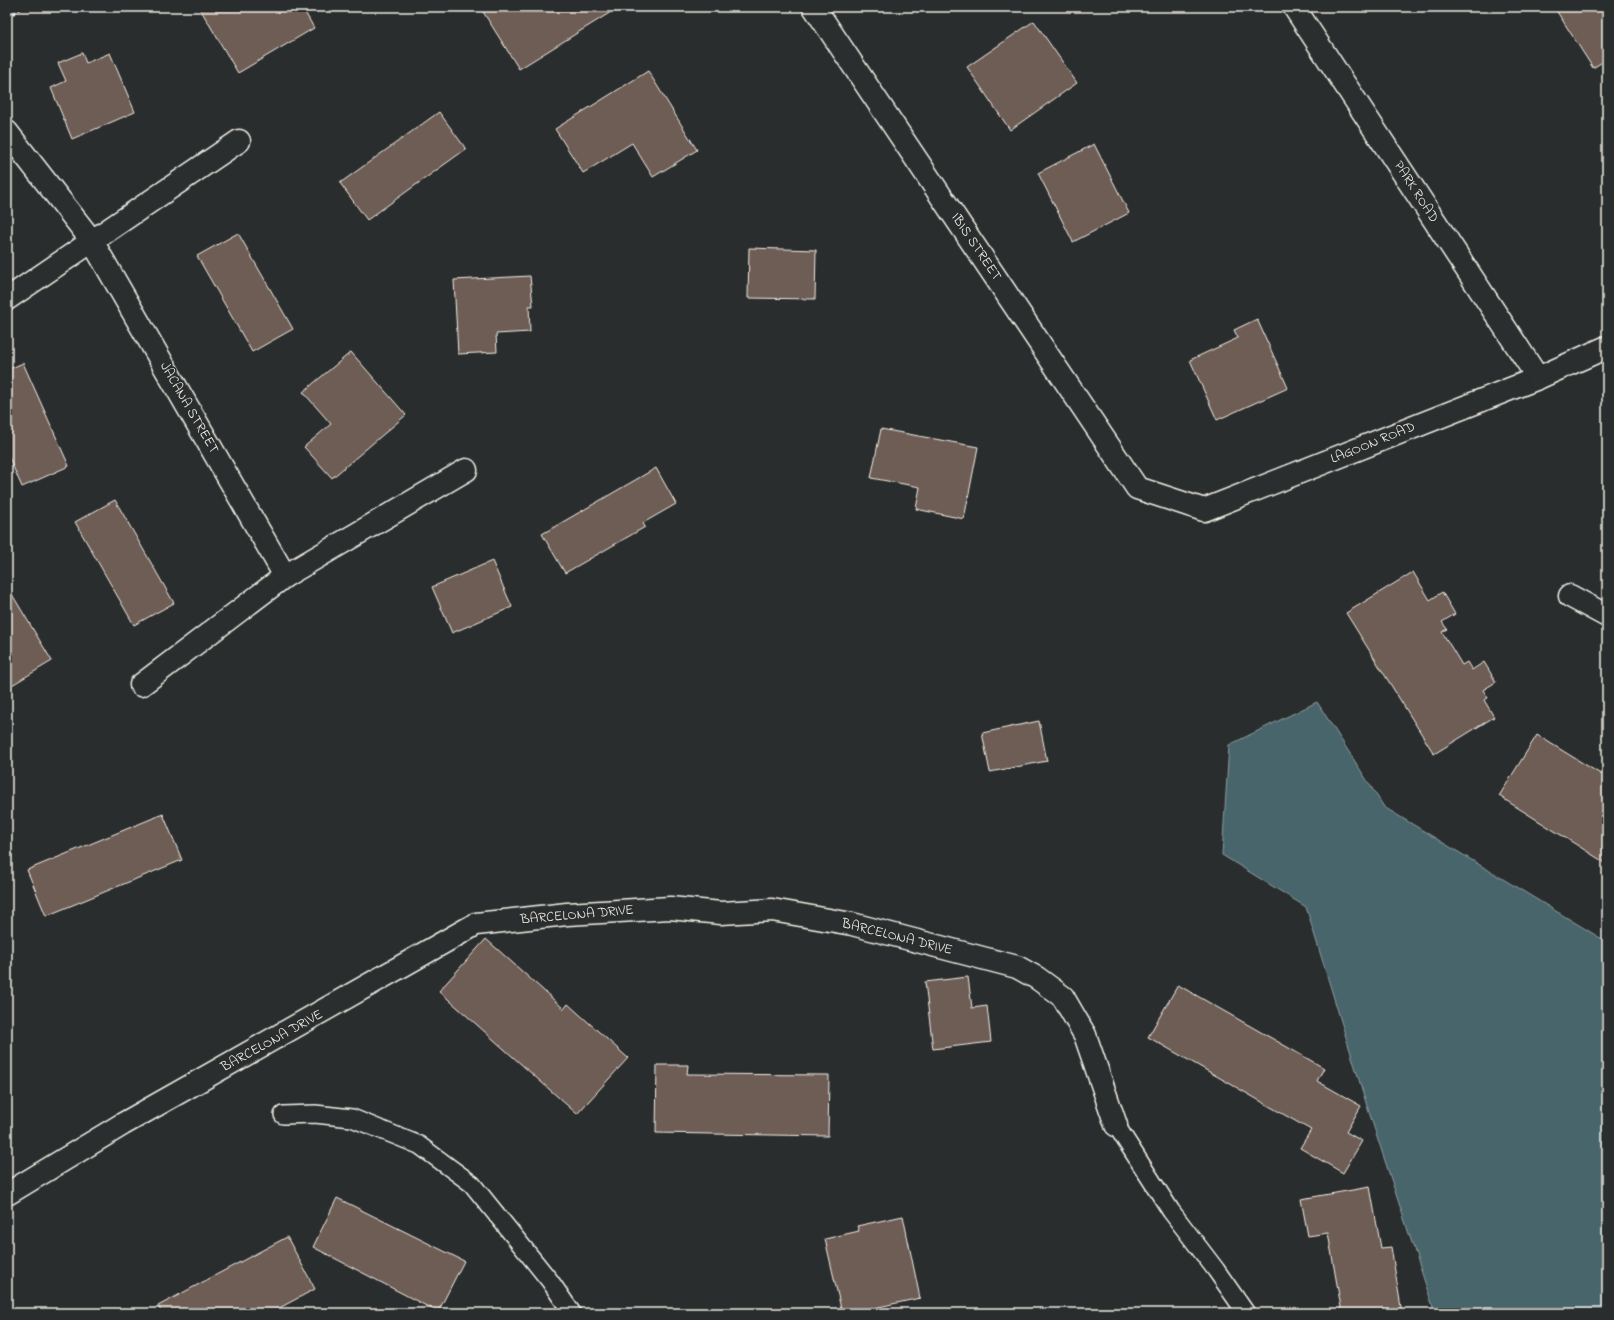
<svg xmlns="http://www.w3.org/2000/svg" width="1614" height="1320" viewBox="0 0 1614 1320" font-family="'Indie Flower',sans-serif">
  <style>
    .water { fill: #48656c; stroke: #8d9d9e }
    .building { fill: #6e5d55; stroke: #f4f1e8 }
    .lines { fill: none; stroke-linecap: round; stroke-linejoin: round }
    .service-casing { stroke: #f4f1e8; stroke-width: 20 }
    .minor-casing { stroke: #f4f1e8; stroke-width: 25 }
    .path { stroke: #f4f1e8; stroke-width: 2.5; stroke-dasharray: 4 3; stroke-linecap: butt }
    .service { stroke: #2a2d2e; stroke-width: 17 }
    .minor { stroke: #2a2d2e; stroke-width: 22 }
    .labels { text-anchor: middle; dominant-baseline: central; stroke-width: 3; stroke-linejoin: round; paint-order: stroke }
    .street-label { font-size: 14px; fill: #f4f1e8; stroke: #2a2d2e }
  </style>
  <rect width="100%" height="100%" fill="#2a2d2e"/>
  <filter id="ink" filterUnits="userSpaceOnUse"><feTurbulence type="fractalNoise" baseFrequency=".025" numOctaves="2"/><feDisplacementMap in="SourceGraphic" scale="8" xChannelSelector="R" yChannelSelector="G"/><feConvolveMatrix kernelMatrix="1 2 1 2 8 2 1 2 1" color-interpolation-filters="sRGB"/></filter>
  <g filter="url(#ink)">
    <polygon class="water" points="1317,702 1384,807 1607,942 1607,1313 1435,1313 1368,1109 1306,907 1222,855 1229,745"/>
    <g class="building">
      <polygon points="199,7 302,7 314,28 238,73"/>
      <polygon points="480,7 608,7 611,12 519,69"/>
      <polygon points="1554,7 1607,7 1607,59 1593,68"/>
      <polygon points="1034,21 1077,83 1010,130 967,67"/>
      <polygon points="82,53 86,63 110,53 135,112 72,139 51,88 66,81 58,63"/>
      <polygon points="648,71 697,150 653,177 632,143 583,173 555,129"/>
      <polygon points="439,112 466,149 367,220 340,183"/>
      <polygon points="1094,144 1129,213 1073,242 1038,173"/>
      <polygon points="238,233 293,329 252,352 197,256"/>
      <polygon points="749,248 816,250 815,299 748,298"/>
      <polygon points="530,276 533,306 529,306 530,332 496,334 497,352 458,354 454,280"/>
      <polygon points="1257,319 1288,388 1217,420 1190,360 1238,338 1234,330"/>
      <polygon points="351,352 406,415 332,478 304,447 331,424 303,392"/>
      <polygon points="23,363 69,466 22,487 7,453 7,370"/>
      <polygon points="881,429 978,447 964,519 916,509 920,487 871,478"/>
      <polygon points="656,468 676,504 643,523 645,527 565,573 542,534"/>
      <polygon points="115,500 174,603 134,625 75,522"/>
      <polygon points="492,561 512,607 452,633 432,587"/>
      <polygon points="1413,572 1430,600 1442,592 1455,614 1442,622 1447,629 1442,632 1462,665 1467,662 1472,670 1484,662 1496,682 1483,690 1488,698 1484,700 1494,717 1434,754 1346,613"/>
      <polygon points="7,586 52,661 7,688"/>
      <polygon points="1039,721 1047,761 990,772 982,733"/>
      <polygon points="1537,735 1607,778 1607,864 1499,796"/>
      <polygon points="163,814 182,860 46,916 27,870"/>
      <polygon points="486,939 564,1009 568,1004 628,1058 577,1114 439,991"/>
      <polygon points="968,977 972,1008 987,1006 991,1042 933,1049 925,982"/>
      <polygon points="1178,985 1324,1068 1317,1081 1361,1106 1346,1132 1362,1141 1343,1173 1300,1148 1311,1130 1148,1037"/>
      <polygon points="657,1065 688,1065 687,1074 829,1075 828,1136 656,1133"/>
      <polygon points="1370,1187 1381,1248 1391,1247 1402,1313 1342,1313 1328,1233 1308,1236 1301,1199"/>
      <polygon points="337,1198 464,1261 438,1312 313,1247"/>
      <polygon points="903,1216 920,1298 851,1313 842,1313 825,1239 859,1231 857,1226"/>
      <polygon points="287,1237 315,1289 270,1313 162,1313 158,1306"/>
    </g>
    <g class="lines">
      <g class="service-casing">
        <g id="service">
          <polyline points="283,1115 315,1114 352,1118 419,1145 472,1184 550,1281 572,1313"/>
          <polyline points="1116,1125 1171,1211 1216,1270 1246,1313"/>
        </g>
      </g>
      <g class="minor-casing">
        <g id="minor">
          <polyline points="814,7 1137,488 1204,510 1538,378 1607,347"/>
          <polyline points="1294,7 1538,378"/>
          <polyline points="7,132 92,241 285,576"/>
          <polyline points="7,299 239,141"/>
          <polyline points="1570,596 1607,616"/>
          <polyline points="141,685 285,576 466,470"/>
          <polyline points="7,1194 123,1124 476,924 567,914 670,908 721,913 772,910 852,924 1017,967 1037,978 1063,997 1085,1035 1116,1125"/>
        </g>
      </g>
      <polyline class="path" points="7,18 23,7"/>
      <use href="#service" class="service"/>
      <use href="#minor" class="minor"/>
    </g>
  </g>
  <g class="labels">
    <g class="street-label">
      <text transform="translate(1416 192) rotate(57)">PARK ROAD</text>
      <text transform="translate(976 247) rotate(56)">IBIS STREET</text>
      <text transform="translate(189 408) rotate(60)">JACANA STREET</text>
      <text transform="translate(1373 443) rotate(-22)">LAGOON ROAD</text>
      <text transform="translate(577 915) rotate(-5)">BARCELONA DRIVE</text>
      <text transform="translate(897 937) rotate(14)">BARCELONA DRIVE</text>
      <text transform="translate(272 1041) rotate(-29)">BARCELONA DRIVE</text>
    </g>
  </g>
  <rect width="1614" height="1320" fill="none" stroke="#2a2d2e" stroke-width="24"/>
  <rect x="12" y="12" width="1590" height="1296" fill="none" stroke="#f4f1e8" stroke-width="1.5" filter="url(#ink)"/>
</svg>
